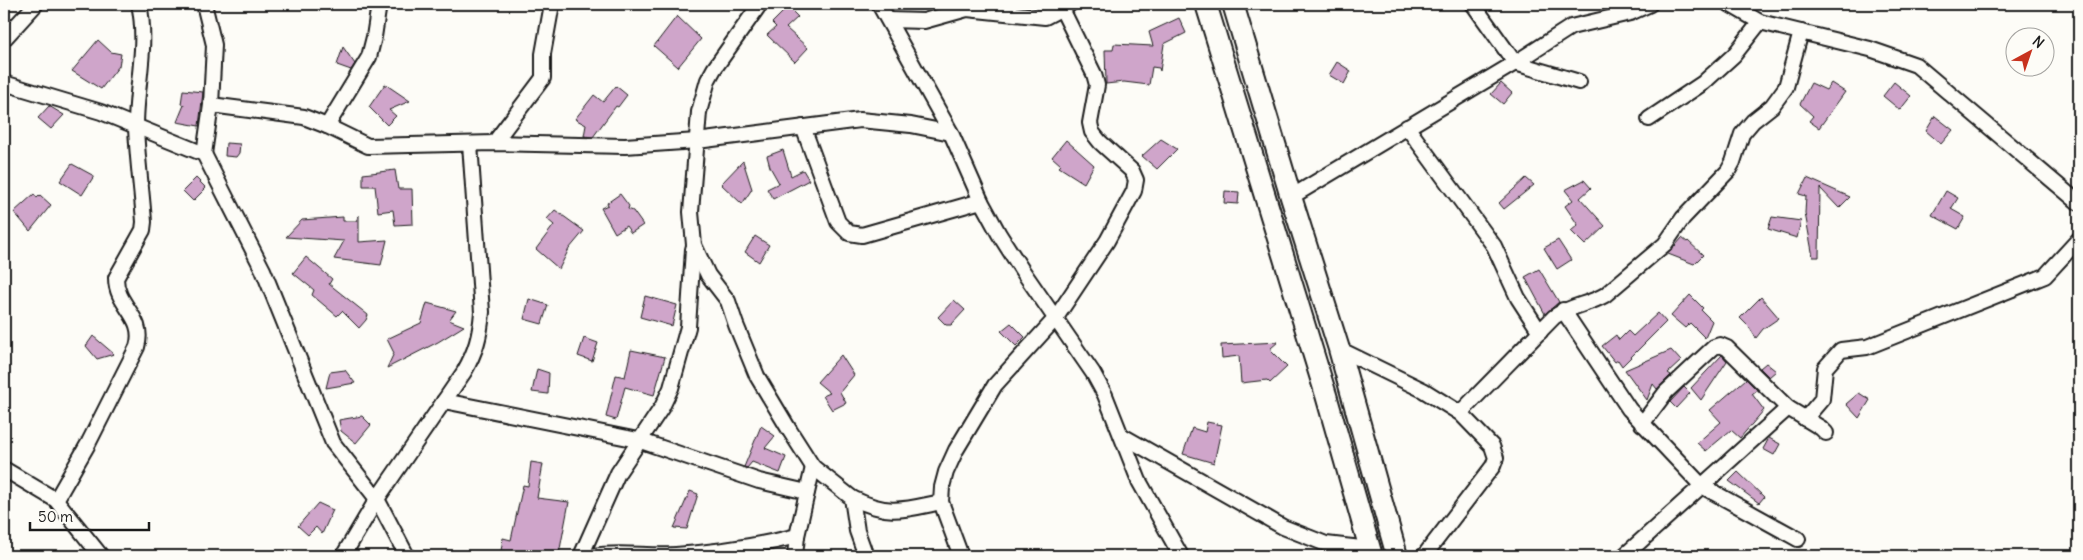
<svg xmlns="http://www.w3.org/2000/svg" width="2083" height="560" viewBox="0 0 2083 560" font-family="Delius,sans-serif">
  <style>
    .building { fill: #cfa5ca; stroke: #1c1c1c }
    .lines { fill: none; stroke-linecap: round; stroke-linejoin: round }
    .street-casing { stroke: #1c1c1c; stroke-width: 18 }
    .secondary-casing { stroke: #1c1c1c; stroke-width: 24 }
    .street { stroke: #fdfcf7; stroke-width: 14 }
    .secondary { stroke: #fdfcf7; stroke-width: 20 }
  </style>
  <rect width="100%" height="100%" fill="#fdfcf7"/>
  <filter id="ink" filterUnits="userSpaceOnUse"><feTurbulence type="fractalNoise" baseFrequency=".02" numOctaves="2"/><feDisplacementMap in="SourceGraphic" scale="10" xChannelSelector="R" yChannelSelector="G"/><feConvolveMatrix kernelMatrix="1 2 1 2 8 2 1 2 1" color-interpolation-filters="sRGB"/></filter>
  <g filter="url(#ink)">
    <g class="building">
      <polygon points="788,7 798,17 786,28 808,48 795,62 767,35 776,27 772,23"/>
      <polygon points="677,16 701,39 678,67 654,46"/>
      <polygon points="1179,18 1186,33 1164,44 1160,71 1159,68 1152,67 1149,85 1124,82 1106,84 1105,50 1113,50 1114,44 1153,46 1149,32"/>
      <polygon points="98,40 111,52 121,54 119,66 101,89 72,71"/>
      <polygon points="343,47 355,64 351,70 337,65"/>
      <polygon points="1337,62 1351,71 1344,84 1329,75"/>
      <polygon points="1894,82 1911,96 1900,110 1883,96"/>
      <polygon points="1501,83 1512,93 1503,104 1491,94"/>
      <polygon points="1811,83 1826,90 1831,83 1845,92 1819,128 1809,121 1813,116 1800,104"/>
      <polygon points="385,84 410,101 389,110 396,116 387,125 369,107"/>
      <polygon points="616,86 627,95 618,107 616,106 593,137 584,136 586,125 575,119 594,95 603,102"/>
      <polygon points="183,90 203,92 199,126 177,122 184,105 181,104"/>
      <polygon points="49,106 64,115 51,129 38,118"/>
      <polygon points="1935,116 1953,130 1941,144 1926,131"/>
      <polygon points="1161,139 1177,149 1157,169 1142,156"/>
      <polygon points="1066,140 1094,165 1084,183 1059,167 1061,165 1052,157"/>
      <polygon points="226,143 240,144 239,153 236,157 225,156"/>
      <polygon points="783,150 791,176 803,170 809,180 773,199 767,189 779,183 770,167 767,156"/>
      <polygon points="743,161 752,189 742,204 721,184"/>
      <polygon points="72,164 94,176 82,195 60,181"/>
      <polygon points="395,170 398,189 412,189 413,224 395,225 393,210 378,212 375,186 363,186 363,174"/>
      <polygon points="196,178 206,188 193,201 183,191"/>
      <polygon points="1526,178 1534,185 1504,209 1499,203"/>
      <polygon points="1807,178 1850,197 1839,208 1820,188 1819,257 1813,257 1805,213 1806,196 1799,194"/>
      <polygon points="1584,180 1591,188 1580,198 1605,226 1585,245 1571,231 1578,225 1565,206 1573,200 1565,190"/>
      <polygon points="1225,191 1239,192 1238,204 1224,203"/>
      <polygon points="1946,191 1958,198 1951,209 1965,217 1958,229 1932,215"/>
      <polygon points="34,194 37,198 40,195 51,205 30,231 14,212"/>
      <polygon points="620,194 629,206 628,209 633,211 643,225 631,233 626,226 615,233 601,208 608,205 607,203"/>
      <polygon points="555,210 584,231 569,249 559,269 536,249 554,225 547,219"/>
      <polygon points="359,215 359,242 387,240 381,265 334,259 344,241 286,237 302,220 343,217 343,221 356,221"/>
      <polygon points="1772,217 1801,221 1797,238 1768,229"/>
      <polygon points="755,236 769,245 759,262 745,252"/>
      <polygon points="1682,238 1687,242 1688,241 1703,255 1694,264 1668,254"/>
      <polygon points="1558,240 1571,260 1557,269 1544,248"/>
      <polygon points="306,257 332,279 329,284 368,315 366,320 359,328 342,311 337,316 312,295 314,290 293,273"/>
      <polygon points="1539,269 1559,302 1545,314 1525,277"/>
      <polygon points="1690,295 1703,308 1701,310 1712,321 1705,338 1690,323 1685,328 1671,316"/>
      <polygon points="645,296 677,305 672,326 640,317"/>
      <polygon points="1761,297 1779,318 1763,329 1756,338 1749,327 1740,318"/>
      <polygon points="529,299 548,305 542,324 524,319"/>
      <polygon points="954,300 965,310 951,325 946,325 938,317"/>
      <polygon points="427,303 456,311 449,320 464,326 438,342 387,368 394,353 387,339 421,323"/>
      <polygon points="1658,313 1666,322 1622,366 1618,360 1615,362 1602,346 1616,335 1619,340 1628,331 1633,336"/>
      <polygon points="1011,323 1025,337 1016,346 1001,331"/>
      <polygon points="93,336 114,354 97,359 86,346"/>
      <polygon points="584,338 598,343 592,361 578,356"/>
      <polygon points="1278,342 1271,348 1271,351 1287,367 1270,383 1267,380 1241,383 1239,356 1222,358 1221,345"/>
      <polygon points="631,350 665,357 654,395 625,387 616,420 606,417 616,375 625,377"/>
      <polygon points="1671,350 1681,361 1668,373 1671,375 1657,389 1653,384 1647,400 1625,370"/>
      <polygon points="841,355 854,375 840,392 846,403 832,410 823,396 830,393 817,382"/>
      <polygon points="1722,355 1727,361 1701,400 1691,388"/>
      <polygon points="1766,363 1776,371 1769,377 1760,368"/>
      <polygon points="537,369 549,373 548,394 532,392"/>
      <polygon points="345,370 355,383 326,388 330,372"/>
      <polygon points="1746,379 1757,390 1752,394 1764,410 1740,438 1731,430 1706,451 1697,443 1721,422 1710,410"/>
      <polygon points="1684,387 1690,393 1676,408 1670,402"/>
      <polygon points="1859,393 1870,400 1859,418 1846,404"/>
      <polygon points="362,416 371,425 356,443 341,431 339,420"/>
      <polygon points="1207,422 1222,425 1214,463 1183,454 1192,428 1205,432"/>
      <polygon points="761,426 775,436 765,448 786,457 780,473 752,462 747,468 744,467"/>
      <polygon points="1769,438 1780,444 1774,455 1763,449"/>
      <polygon points="531,462 543,464 537,498 569,502 559,554 542,551 541,556 539,556 501,551 503,538 511,540 523,485 528,486"/>
      <polygon points="1738,472 1764,497 1759,503 1729,481"/>
      <polygon points="690,491 698,494 687,529 674,528"/>
      <polygon points="318,503 333,510 322,534 316,527 308,535 298,526"/>
    </g>
    <g class="lines">
      <g class="street-casing">
        <g id="street">
          <polyline points="760,4 714,69 708,80 699,112 691,212 694,245 708,275 728,301 736,325 757,376 790,431 813,467 852,498 857,531 866,556"/>
          <polyline points="879,4 951,133 981,201 999,234 1022,270 1093,373 1105,395 1139,481 1181,556"/>
          <polyline points="1473,4 1515,63 1579,82"/>
          <polyline points="1729,4 1760,22 1870,49 1916,65 2079,203"/>
          <polyline points="889,20 924,21 967,9 1045,17 1070,4"/>
          <polyline points="4,39 36,4"/>
          <polyline points="4,83 101,112 204,154 263,270 333,443 377,499 407,556"/>
          <polyline points="211,105 304,117 327,126 368,146 494,143 625,146 697,141 860,120 911,125 951,133"/>
          <polyline points="1649,119 1703,83 1734,55 1760,22"/>
          <polyline points="327,126 369,57 374,37 379,4"/>
          <polyline points="803,127 838,222 849,233 862,235 981,201"/>
          <polyline points="1407,127 1494,246 1518,298 1540,332"/>
          <polyline points="494,143 543,78 543,54 552,4"/>
          <polyline points="204,154 211,105 214,45 204,4"/>
          <polyline points="1291,197 1515,63 1571,27 1630,13 1650,4"/>
          <polyline points="1563,310 1629,409 1702,486 1798,539"/>
          <polyline points="1339,349 1423,390 1460,413 1492,446 1496,458 1493,466 1424,556"/>
          <polyline points="444,401 638,440 759,481 807,492"/>
          <path d="M1460,413L1554,317C1571,305 1588,305 1605,295L1665,244L1683,218L1728,171L1733,162L1742,134L1753,121L1772,106L1786,87L1801,32"/>
          <polyline points="1805,419 1822,399 1825,368 1841,350 1867,347 2045,276 2079,239"/>
          <polyline points="1642,424 1666,392 1714,347 1720,345 1727,348 1788,408 1821,428 1826,433"/>
          <polyline points="1121,435 1283,527 1326,544 1370,549"/>
          <polyline points="4,469 56,500 101,556"/>
          <path d="M852,498C889,516 903,510 941,502"/>
          <path d="M56,500L88,444L137,347C146,316 116,307 116,278L143,230L144,222C142,191 137,158 136,126C136,85 148,45 139,4"/>
          <path d="M343,556L377,499L464,372C476,351 480,336 482,312L470,144"/>
          <polyline points="581,556 618,473 662,407 671,388 688,327 693,249"/>
          <path d="M592,556C620,551 648,557 676,555C717,552 758,546 797,536L813,467"/>
          <polyline points="795,556 797,536"/>
          <polyline points="961,556 941,502 942,487 946,472 956,450 995,385 1055,319 1107,241 1134,191 1136,180 1132,171 1100,142 1092,132 1090,123 1097,85 1094,74 1062,9"/>
          <polyline points="1624,556 1788,408"/>
        </g>
      </g>
      <g class="secondary-casing">
        <g id="secondary">
          <polyline points="1206,4 1326,395 1372,556"/>
          <polyline points="1233,4 1291,197 1339,349 1397,556"/>
        </g>
      </g>
      <use href="#street" class="street"/>
      <use href="#secondary" class="secondary"/>
    </g>
  </g>
  <rect width="2083" height="560" fill="none" stroke="#fdfcf7" stroke-width="20"/>
  <rect x="10" y="10" width="2063" height="540" fill="none" stroke="#1c1c1c" stroke-width="2" filter="url(#ink)"/>
  <g transform="translate(2030 52) rotate(40)"><circle r="24" fill="#fdfcf7" stroke="#a3a29f"/>
  <path d="M0-4L9 19L0 12L-9 19Z" fill="#c8321e"/>
  <text y="-8" font-size="14" font-weight="bold" text-anchor="middle" fill="#1c1c1c">N</text>
  </g>
  <path d="M30 522v8h119v-8" fill="none" stroke="#1c1c1c" stroke-width="2.5"/>
  <text x="38" y="522" font-size="15" fill="#1c1c1c" stroke="#fdfcf7" stroke-width="4" paint-order="stroke">50 m</text>
</svg>
